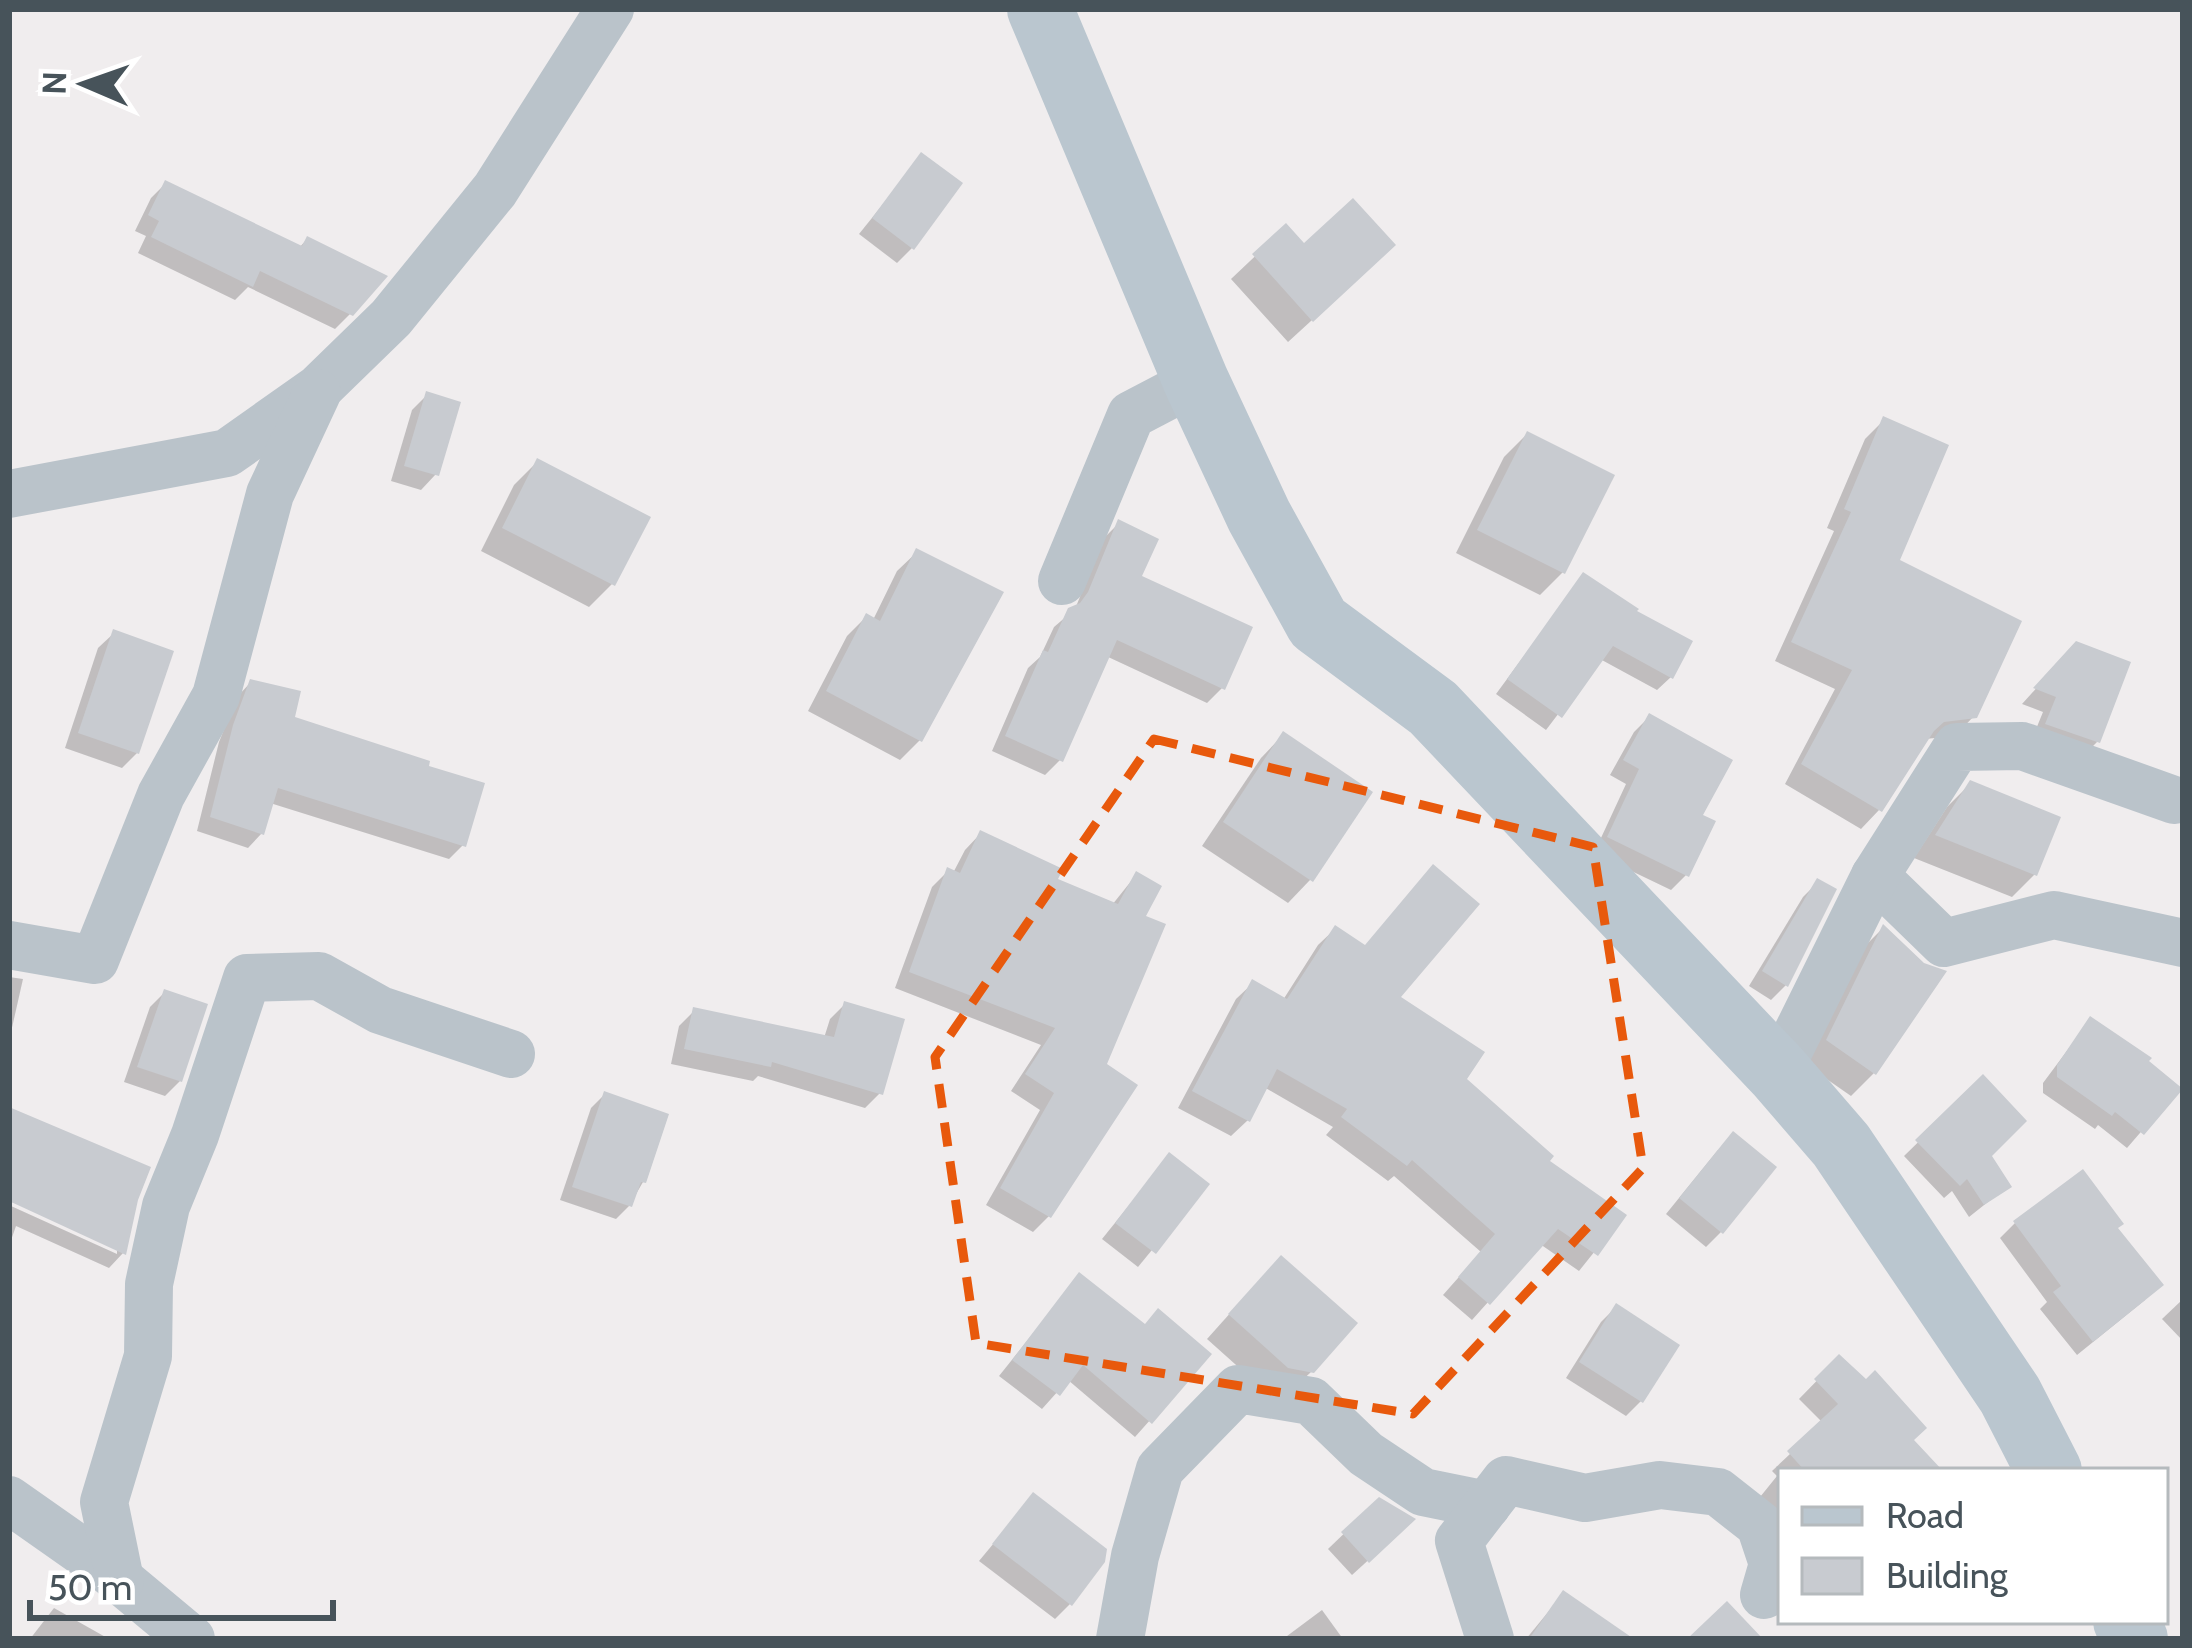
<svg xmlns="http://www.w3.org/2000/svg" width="2192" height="1648" viewBox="0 0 2192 1648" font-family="Cabin,sans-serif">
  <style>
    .shadow { fill: #0003; fill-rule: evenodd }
    .building { fill: #c8cbd0 }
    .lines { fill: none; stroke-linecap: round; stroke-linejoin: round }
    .minor { stroke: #bac3ca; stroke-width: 48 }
    .secondary { stroke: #bac6cf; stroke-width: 66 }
    .marked { fill: none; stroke: #e8590c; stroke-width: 9; stroke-dasharray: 24 15; stroke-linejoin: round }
  </style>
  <rect width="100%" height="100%" fill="#f0edee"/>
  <g class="shadow">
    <polygon points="922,156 912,248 897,263 859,234"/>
    <polygon points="166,183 299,248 307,239 351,313 335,329 248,287 235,300 138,253 146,236 135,231 151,198"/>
    <polygon points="1286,227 1304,247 1369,268 1288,342 1231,279"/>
    <polygon points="427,395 436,474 421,490 391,481 412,410"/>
    <polygon points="1884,420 1896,562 1974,716 1955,736 1925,739 1879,810 1861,829 1785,784 1835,689 1775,661 1834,531 1827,528 1865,439"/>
    <polygon points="1527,434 1563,572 1540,595 1456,553 1504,457"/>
    <polygon points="537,462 612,584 589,607 481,551 514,485"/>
    <polygon points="1119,523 1138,578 1222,688 1207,703 1106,656 1060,760 1045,775 992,751 1028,668 1040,657 1054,627 1075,609 1104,538"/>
    <polygon points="917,552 920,740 900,760 808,711 847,636 866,617 873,620 897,571"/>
    <polygon points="1583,576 1671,677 1657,690 1600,659 1546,730 1496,694"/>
    <polygon points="114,633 137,753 122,768 65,748 98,648"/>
    <polygon points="2062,660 2097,742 2082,757 2032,739 2043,712 2022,704"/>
    <polygon points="251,682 291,719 463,845 449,859 270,803 262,833 248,848 197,831 219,742 237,697"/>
    <polygon points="1649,717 1699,816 1686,875 1671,890 1594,853 1626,784 1610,775 1634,732"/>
    <polygon points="1283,735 1369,793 1310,880 1288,903 1202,846 1261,758"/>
    <polygon points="1970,784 2035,874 2012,897 1914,858 1947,807"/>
    <polygon points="981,833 1054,881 1112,905 1136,875 1142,917 1103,1065 1049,1216 1033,1232 986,1205 1040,1110 1011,1091 1041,1045 895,988 932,887 948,871 953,873 965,850"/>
    <polygon points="1818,882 1786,985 1771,1000 1749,986 1803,897"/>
    <polygon points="1883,928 1874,1073 1851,1096 1805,1064 1861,950"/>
    <polygon points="1335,929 1463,1079 1545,1161 1623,1216 1579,1271 1540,1244 1472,1320 1443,1295 1481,1252 1394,1176 1388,1181 1326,1135 1333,1127 1264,1087 1248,1120 1231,1136 1178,1108 1236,999 1253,983 1283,1000 1318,945"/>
    <polygon points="9,977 23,979 9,1041"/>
    <polygon points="165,992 180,1081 165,1096 124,1082 150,1007"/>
    <polygon points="845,1004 880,1093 865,1108 758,1076 753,1081 671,1064 679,1026 694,1011 824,1038 830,1019"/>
    <polygon points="2090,1020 2178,1089 2127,1148 2098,1125 2095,1129 2043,1093 2043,1083"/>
    <polygon points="1983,1079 1988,1155 2008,1186 1969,1217 1952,1191 1944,1198 1904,1156"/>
    <polygon points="605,1094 643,1182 629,1206 616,1219 560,1200 591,1108"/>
    <path d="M9,1110L135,1199L123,1253L109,1268L16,1226L9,1246ZM13,1200L117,1247V1254L11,1206Z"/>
    <polygon points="1718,1150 1721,1232 1706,1247 1666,1214"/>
    <polygon points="1169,1156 1206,1184 1138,1267 1102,1239"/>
    <polygon points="2015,1223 2115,1228 2145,1300 2077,1355 2040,1309 2047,1302 2000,1238"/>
    <polygon points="1079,1276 1144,1327 1208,1355 1135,1437 1068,1380 1042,1409 999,1376"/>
    <polygon points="1258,1282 1312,1371 1288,1394 1264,1390 1207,1339"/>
    <polygon points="2183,1299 2183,1341 2162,1319"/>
    <polygon points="1616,1307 1641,1401 1626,1416 1566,1378 1601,1322"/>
    <polygon points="1839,1358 1939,1471 1781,1471 1781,1524 1756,1502 1777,1476 1772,1471 1823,1423 1799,1399"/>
    <polygon points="1033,1496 1070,1604 1055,1619 979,1561"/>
    <polygon points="1379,1500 1397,1534 1352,1575 1328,1549"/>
    <polygon points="1563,1594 1629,1639 1526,1639"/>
    <polygon points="54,1608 109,1639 30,1639"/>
    <polygon points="1322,1610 1343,1639 1283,1639"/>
  </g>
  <g class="building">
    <polygon points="921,152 963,183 914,250 872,218"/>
    <polygon points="165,180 302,246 307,236 388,276 353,316 260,271 253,287 151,237 159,221 148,215"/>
    <polygon points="1353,198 1396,245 1313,322 1252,254 1286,223 1304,243"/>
    <polygon points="426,391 461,402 439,476 404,466"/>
    <polygon points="1883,416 1949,445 1900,560 2022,621 1977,718 1944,722 1934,731 1882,812 1801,764 1852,670 1791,642 1851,512 1844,509"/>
    <polygon points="1527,431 1615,475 1565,574 1477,530"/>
    <polygon points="537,458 651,517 615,586 502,528"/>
    <polygon points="1118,519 1159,539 1142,576 1253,627 1225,690 1117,640 1063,762 1005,736 1043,650 1048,652 1068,608 1080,603 1088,592"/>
    <polygon points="916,548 1004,592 922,742 826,691 866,613 880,621"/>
    <polygon points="1583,572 1639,609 1637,611 1693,641 1673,679 1613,646 1562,718 1507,679"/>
    <polygon points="113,629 174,651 139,754 78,733"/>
    <polygon points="2076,641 2131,662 2100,743 2045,724 2056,697 2033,688"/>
    <polygon points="250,679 301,691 295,717 430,761 429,766 485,783 466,847 278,788 264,835 210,817 233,725"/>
    <polygon points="1649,713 1733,760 1703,815 1716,821 1689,877 1607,837 1639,769 1623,760"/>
    <polygon points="1283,731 1373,792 1313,882 1223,822"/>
    <polygon points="1970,780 2061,817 2037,876 1935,835"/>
    <polygon points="980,830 1063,869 1058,879 1118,904 1136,871 1162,886 1146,916 1166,924 1107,1064 1138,1085 1051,1218 1000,1188 1054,1093 1025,1074 1055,1028 909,972 947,867 960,873"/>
    <polygon points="1433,864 1480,904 1401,997 1485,1052 1467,1079 1554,1156 1550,1161 1627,1215 1598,1256 1558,1229 1490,1305 1458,1277 1495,1234 1412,1160 1407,1166 1341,1117 1347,1109 1277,1069 1250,1122 1192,1091 1252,979 1287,999 1335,925 1365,945"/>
    <polygon points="1817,878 1837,889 1788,987 1762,971"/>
    <polygon points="1883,924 1924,963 1947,971 1876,1075 1826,1040"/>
    <polygon points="164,989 208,1004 182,1082 137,1067"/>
    <polygon points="844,1001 905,1019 883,1095 772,1062 771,1067 684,1049 693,1007 834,1037"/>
    <polygon points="2090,1016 2152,1058 2149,1061 2183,1089 2144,1135 2115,1112 2112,1116 2057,1077 2057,1065"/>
    <polygon points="1983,1074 2027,1121 1992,1156 2012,1187 1984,1205 1967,1179 1960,1186 1915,1140"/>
    <polygon points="604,1091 669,1114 646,1183 641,1182 632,1207 572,1187"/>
    <polygon points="9,1107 151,1167 138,1200 126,1255 9,1201"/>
    <polygon points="1733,1131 1777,1167 1723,1234 1679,1198"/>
    <polygon points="1169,1152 1210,1184 1156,1254 1115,1223"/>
    <polygon points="2083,1169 2124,1224 2118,1228 2164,1285 2093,1342 2053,1292 2061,1286 2013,1221"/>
    <polygon points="1281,1255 1358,1323 1314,1373 1288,1368 1228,1314"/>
    <polygon points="1079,1272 1145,1324 1158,1308 1212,1354 1152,1424 1083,1365 1060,1396 1012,1360"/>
    <polygon points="1616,1303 1680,1345 1643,1403 1579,1362"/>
    <polygon points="1839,1354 1866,1379 1875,1370 1927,1428 1914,1440 1943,1471 1805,1471 1787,1451 1838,1404 1814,1379"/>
    <polygon points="1033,1492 1107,1549 1105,1562 1072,1606 992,1544"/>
    <polygon points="1379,1497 1416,1519 1369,1563 1341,1532"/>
    <polygon points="1563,1590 1634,1639 1529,1639"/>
    <polygon points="1727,1601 1763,1639 1687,1639"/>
  </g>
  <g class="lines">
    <g class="minor">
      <polyline points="9,494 227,453 319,388 391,318 495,190 610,9"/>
      <polyline points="1062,581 1131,415 1196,381"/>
      <polyline points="1875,876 1944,943 2054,915 2183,943"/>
      <polyline points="9,945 95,960 161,795 216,696 270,494 317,393"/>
      <polyline points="1778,1072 1875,876 1957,747 2022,746 2174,800"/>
      <polyline points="9,1500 107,1569 191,1639"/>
      <polyline points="120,1580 104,1502 148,1356 149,1284 166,1206 195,1135 247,978 319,976 380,1010 511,1054"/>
      <polyline points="1120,1639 1135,1556 1160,1469 1238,1389 1311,1401 1366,1454 1423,1492 1487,1505"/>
      <polyline points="1490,1639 1459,1541 1506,1480 1585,1498 1660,1485 1718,1492 1760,1525 1773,1564 1764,1595"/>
    </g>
    <g class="secondary">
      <polyline points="1040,9 1196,381 1259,516 1318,623 1433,708 1778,1072 1841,1145 2010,1395 2049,1471"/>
      <polyline points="2126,1621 2135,1639"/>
    </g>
  </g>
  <path class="marked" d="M1154,739L1593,847L1643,1168L1413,1414L976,1343L935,1057Z"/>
  <rect width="2192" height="1648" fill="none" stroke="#47535a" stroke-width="24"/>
  <rect x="1778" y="1468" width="390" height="156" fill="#ffffff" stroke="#b5babd" stroke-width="3"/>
  <rect x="1802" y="1507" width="60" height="18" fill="#bac6cf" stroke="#b5babd" stroke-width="3"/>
  <text x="1886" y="1528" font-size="36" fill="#47535a">Road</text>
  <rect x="1802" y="1558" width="60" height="36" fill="#c8cbd0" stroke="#b5babd" stroke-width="3"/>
  <text x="1886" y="1588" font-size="36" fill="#47535a">Building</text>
  <g transform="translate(84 84) rotate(272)" stroke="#ffffff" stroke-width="9" paint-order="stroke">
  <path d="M0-9L21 45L0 30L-21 45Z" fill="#47535a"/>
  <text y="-18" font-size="33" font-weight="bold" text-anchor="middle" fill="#47535a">N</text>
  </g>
  <path d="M30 1600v18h303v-18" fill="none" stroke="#47535a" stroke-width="6"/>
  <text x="48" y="1600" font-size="36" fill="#47535a" stroke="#ffffff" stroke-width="9" paint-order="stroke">50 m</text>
</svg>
